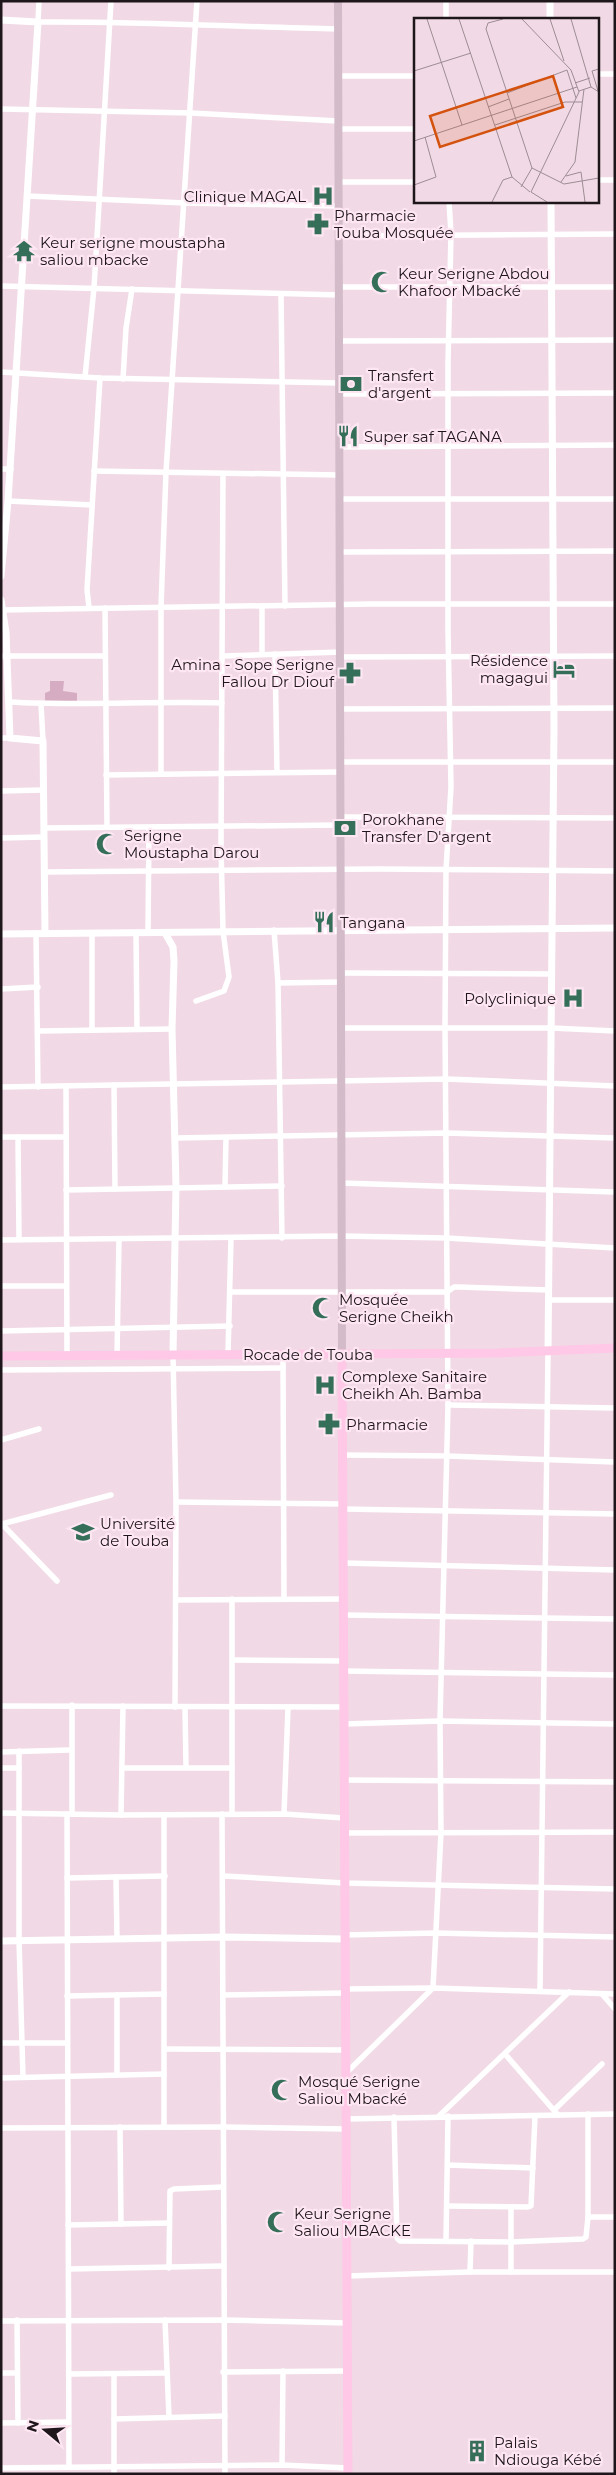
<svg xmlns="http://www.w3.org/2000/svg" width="616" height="2475" viewBox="0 0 616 2475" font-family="Montserrat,sans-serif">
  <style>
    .green { fill: #d6acc2 }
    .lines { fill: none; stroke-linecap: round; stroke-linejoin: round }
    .minor { stroke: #fff; stroke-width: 5.5 }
    .tertiary { stroke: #fff; stroke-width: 7 }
    .secondary { stroke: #d3bbc9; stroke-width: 8 }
    .primary { stroke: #fec8e6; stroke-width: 9 }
    .labels { text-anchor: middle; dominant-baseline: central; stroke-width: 4.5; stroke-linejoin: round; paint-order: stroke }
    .poi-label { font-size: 15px; fill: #1e161a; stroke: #fee7f3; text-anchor: start }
    .street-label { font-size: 15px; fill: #1e161a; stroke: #fee7f3 }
    .inset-road { fill: none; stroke: #9d8c94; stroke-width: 1 }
    .view { fill: #d4520d; fill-opacity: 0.15; stroke: #d4520d; stroke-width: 2.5 }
    .inset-edge { fill: none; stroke: #1e161a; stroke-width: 2.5 }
  </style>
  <rect width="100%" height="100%" fill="#f1dae5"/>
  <polygon class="green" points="50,681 64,681 63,691 77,693 77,702 45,702 45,693 50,691"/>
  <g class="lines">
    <g class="minor">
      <path d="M39,1L38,22C138,21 238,27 338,29"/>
      <polyline points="446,19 446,1"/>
      <polyline points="597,74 615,74"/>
      <polyline points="339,76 415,76"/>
      <polyline points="1,109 191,113 338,121"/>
      <polyline points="338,129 415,129"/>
      <polyline points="597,180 615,180"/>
      <polyline points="339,182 415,182"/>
      <polyline points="27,196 185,203 339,206"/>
      <polyline points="340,236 615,234"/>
      <polyline points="1,286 340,295"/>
      <polyline points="340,287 615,287"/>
      <polyline points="281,294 285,606"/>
      <polyline points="340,341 615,340"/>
      <polyline points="1,372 100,378 339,383"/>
      <polyline points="85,377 94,288 111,1"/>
      <polyline points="123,379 126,328 132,289"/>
      <polyline points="339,394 615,393"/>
      <polyline points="339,447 615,445"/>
      <polyline points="1,469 11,469"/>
      <polyline points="94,471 339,475"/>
      <polyline points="339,499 615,499"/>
      <polyline points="8,501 92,505"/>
      <polyline points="339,552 615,551"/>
      <polyline points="262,606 262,654"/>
      <polyline points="89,607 87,590 100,378"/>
      <polyline points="105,608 107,827"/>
      <polyline points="1,610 371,604 615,604"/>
      <polyline points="275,654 277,772"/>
      <polyline points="1,656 104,656"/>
      <polyline points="223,656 341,652"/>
      <polyline points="341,657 615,656"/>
      <path d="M9,702C80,706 151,701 222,703"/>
      <polyline points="41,704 43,741"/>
      <polyline points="341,709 615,708"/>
      <polyline points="1,738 10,738"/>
      <polyline points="341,762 615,762"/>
      <polyline points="161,773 161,607 166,472 197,1"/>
      <polyline points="106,775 341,772"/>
      <polyline points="1,791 43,790"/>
      <polyline points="341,817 615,818"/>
      <polyline points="44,828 341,825"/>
      <polyline points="1,838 44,837"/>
      <polyline points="45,872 378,869 615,871"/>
      <polyline points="274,930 278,983 282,1238"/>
      <polyline points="36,933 38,1087"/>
      <polyline points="92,933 92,1030"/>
      <polyline points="136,933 137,1029"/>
      <polyline points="148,933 149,828"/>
      <polyline points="342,973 551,974"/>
      <polyline points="278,983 342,982"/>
      <polyline points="1,989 38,987"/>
      <polyline points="196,1001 224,991 229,977 223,931 221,846 223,474"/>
      <polyline points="341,1028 552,1028 615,1031"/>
      <polyline points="39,1031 172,1029"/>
      <polyline points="114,1085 115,1189"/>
      <polyline points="1,1087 447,1079 615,1086"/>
      <polyline points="66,1087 67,1355"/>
      <polyline points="1,1137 65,1137"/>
      <polyline points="18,1137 19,1239"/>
      <polyline points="175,1138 447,1133 615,1138"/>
      <polyline points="342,1183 615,1192"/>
      <polyline points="225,1186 226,1138"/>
      <polyline points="66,1190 282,1186"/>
      <polyline points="1,1240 342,1236 446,1238 615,1248"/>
      <polyline points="1,1286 66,1286"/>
      <polyline points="231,1292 447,1292 454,1287 459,1287 549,1290"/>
      <polyline points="548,1300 615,1300"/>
      <polyline points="1,1331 230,1326"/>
      <polyline points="228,1354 231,1238"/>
      <polyline points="283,1354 284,1599"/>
      <polyline points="173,1355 176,1502 175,1707"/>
      <polyline points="117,1356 119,1239"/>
      <polyline points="1,1370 283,1368"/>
      <polyline points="448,1405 615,1408"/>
      <polyline points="1,1440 39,1429"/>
      <polyline points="343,1455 447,1456 615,1462"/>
      <polyline points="176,1502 343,1504"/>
      <polyline points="343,1509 615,1514"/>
      <polyline points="1,1523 57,1581"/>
      <polyline points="2,1524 111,1495"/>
      <polyline points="344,1563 615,1570"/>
      <polyline points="176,1600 344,1599"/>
      <polyline points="344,1615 615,1619"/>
      <polyline points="233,1660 344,1661"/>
      <polyline points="344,1671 615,1675"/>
      <polyline points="72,1705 72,1814"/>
      <polyline points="1,1706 344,1707"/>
      <polyline points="185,1708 186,1766"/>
      <polyline points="344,1724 440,1721 615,1724"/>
      <polyline points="19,1751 19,1940 23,2077"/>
      <polyline points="1,1752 70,1750"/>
      <polyline points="1,1768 19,1768"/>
      <polyline points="124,1768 232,1768"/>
      <polyline points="343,1780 615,1782"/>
      <polyline points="1,1813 121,1815 284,1814 344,1818"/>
      <polyline points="232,1813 232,1599"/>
      <polyline points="67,1814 69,2467"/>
      <polyline points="222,1814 225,2474"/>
      <polyline points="284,1814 288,1708"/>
      <polyline points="121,1815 123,1706"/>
      <polyline points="344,1833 615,1832"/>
      <polyline points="224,1876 344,1883 615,1889"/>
      <polyline points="116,1877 117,1939"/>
      <polyline points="67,1878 165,1876"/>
      <polyline points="344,1935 436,1933 615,1937"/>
      <polyline points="344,1989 433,1988 615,1994"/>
      <polyline points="540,1991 548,1352"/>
      <polyline points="602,1994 615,2009"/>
      <polyline points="117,1995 117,2074"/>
      <polyline points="223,1995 344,1993"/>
      <polyline points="67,1996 164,1994"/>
      <polyline points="1,2043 67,2043"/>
      <polyline points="165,2049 345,2050"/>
      <polyline points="505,2054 558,2115"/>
      <polyline points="345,2074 433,1988 441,1832 440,1721 448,1405 445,1027 446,870 451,787 448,630 448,363 451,234 449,201"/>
      <polyline points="1,2078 164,2074"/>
      <polyline points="554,2110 602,2064"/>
      <polyline points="439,2116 569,1992"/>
      <polyline points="394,2117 397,2238 400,2241 510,2242 583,2239 586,2237 588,2217 588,2114"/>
      <polyline points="345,2119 615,2114"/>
      <polyline points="120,2127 121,2224"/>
      <polyline points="164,2127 164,1815"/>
      <polyline points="1,2128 223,2127 345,2129"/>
      <polyline points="448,2165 533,2168"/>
      <polyline points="447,2206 528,2207 531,2206 535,2116"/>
      <polyline points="588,2217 615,2217"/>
      <polyline points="68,2225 169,2223"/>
      <polyline points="446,2240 448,2116"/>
      <polyline points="169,2268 170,2191 174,2189 223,2187"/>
      <polyline points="69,2269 223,2266"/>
      <polyline points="470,2272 471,2241"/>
      <polyline points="511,2272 511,2207"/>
      <polyline points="347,2276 470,2272 615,2272"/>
      <polyline points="17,2320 18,2423"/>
      <polyline points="165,2320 169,2417"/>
      <polyline points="1,2321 224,2320 347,2323"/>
      <polyline points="223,2372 347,2371"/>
      <polyline points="1,2373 17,2373"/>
      <polyline points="69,2374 167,2373"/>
      <polyline points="114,2419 225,2416"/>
      <polyline points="1,2423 68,2422"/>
      <polyline points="282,2465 283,2371"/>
      <polyline points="1,2468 282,2465 348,2468"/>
      <polyline points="114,2474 114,2374"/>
    </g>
    <g class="tertiary">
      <polyline points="550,19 550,1"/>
      <polyline points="1,20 38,22 8,501 1,576"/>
      <polyline points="1,600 6,632 10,738 43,741 45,933"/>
      <polyline points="165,933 173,947 174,961 172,1029 176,1186 173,1355"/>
      <polyline points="1,934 615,928"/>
      <polyline points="548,1352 554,729 551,201"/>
      <polyline points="1,1941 224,1937 344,1939"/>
    </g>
    <polyline class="secondary" points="338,1 342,1354"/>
    <g class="primary">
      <polyline points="342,1354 348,2474"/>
      <polyline points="1,1356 498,1353 615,1348"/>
    </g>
  </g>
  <defs>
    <g id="hospital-bare" transform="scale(1.725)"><path d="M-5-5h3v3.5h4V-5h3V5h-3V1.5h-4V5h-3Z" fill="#356f59" stroke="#fee7f3" stroke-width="2.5" paint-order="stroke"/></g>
    <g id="pharmacy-bare" transform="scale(1.725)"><path d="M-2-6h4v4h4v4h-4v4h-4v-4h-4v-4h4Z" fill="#356f59" stroke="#fee7f3" stroke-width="2.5" paint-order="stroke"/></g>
    <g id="temple-bare" transform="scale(1.725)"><path d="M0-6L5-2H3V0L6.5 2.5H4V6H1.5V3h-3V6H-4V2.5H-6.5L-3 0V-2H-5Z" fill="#356f59" stroke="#fee7f3" stroke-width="2.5" paint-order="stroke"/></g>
    <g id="mosque-bare" transform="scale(1.725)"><path d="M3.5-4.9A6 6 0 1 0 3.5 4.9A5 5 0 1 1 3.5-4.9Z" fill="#356f59" stroke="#fee7f3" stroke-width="2.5" paint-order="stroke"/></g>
    <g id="bank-bare" transform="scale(1.725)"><path d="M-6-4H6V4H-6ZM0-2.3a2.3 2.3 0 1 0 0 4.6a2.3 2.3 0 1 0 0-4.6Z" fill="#356f59" stroke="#fee7f3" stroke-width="2.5" paint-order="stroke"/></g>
    <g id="restaurant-bare" transform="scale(1.725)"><path d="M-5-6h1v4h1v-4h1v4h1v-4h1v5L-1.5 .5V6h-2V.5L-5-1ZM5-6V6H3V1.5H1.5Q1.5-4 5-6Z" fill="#356f59" stroke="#fee7f3" stroke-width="2.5" paint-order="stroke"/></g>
    <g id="hotel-bare" transform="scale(1.725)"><path d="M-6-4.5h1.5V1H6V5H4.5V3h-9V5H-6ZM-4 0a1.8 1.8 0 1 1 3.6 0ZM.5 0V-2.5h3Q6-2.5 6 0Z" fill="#356f59" stroke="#fee7f3" stroke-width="2.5" paint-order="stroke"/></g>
    <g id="school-bare" transform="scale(1.725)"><path d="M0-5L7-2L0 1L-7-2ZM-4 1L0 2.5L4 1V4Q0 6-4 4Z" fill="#356f59" stroke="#fee7f3" stroke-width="2.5" paint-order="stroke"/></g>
    <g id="building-bare" transform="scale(1.725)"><path d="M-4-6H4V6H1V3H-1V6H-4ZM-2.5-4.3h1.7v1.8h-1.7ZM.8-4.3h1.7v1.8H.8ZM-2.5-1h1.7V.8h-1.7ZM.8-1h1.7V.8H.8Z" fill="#356f59" stroke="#fee7f3" stroke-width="2.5" paint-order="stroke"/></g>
  </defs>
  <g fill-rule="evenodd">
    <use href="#hospital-bare" x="323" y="196"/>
    <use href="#pharmacy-bare" x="318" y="224"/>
    <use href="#temple-bare" x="24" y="251"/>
    <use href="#mosque-bare" x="382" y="282"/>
    <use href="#bank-bare" x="351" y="384"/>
    <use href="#restaurant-bare" x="348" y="436"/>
    <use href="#hotel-bare" x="564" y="669"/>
    <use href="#pharmacy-bare" x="350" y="673"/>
    <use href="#bank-bare" x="345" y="828"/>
    <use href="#mosque-bare" x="107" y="844"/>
    <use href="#restaurant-bare" x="324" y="922"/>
    <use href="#hospital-bare" x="573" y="998"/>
    <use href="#mosque-bare" x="323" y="1308"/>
    <use href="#hospital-bare" x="325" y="1385"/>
    <use href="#pharmacy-bare" x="329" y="1424"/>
    <use href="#school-bare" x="83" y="1532"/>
    <use href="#mosque-bare" x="282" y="2090"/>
    <use href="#mosque-bare" x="278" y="2222"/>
    <use href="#building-bare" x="477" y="2451"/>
  </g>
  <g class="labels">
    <g class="poi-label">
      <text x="306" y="196" text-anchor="end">Clinique MAGAL</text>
      <text x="334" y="215">Pharmacie<tspan x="334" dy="17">Touba Mosquée</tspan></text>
      <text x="40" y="242">Keur serigne moustapha<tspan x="40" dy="17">saliou mbacke</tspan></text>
      <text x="398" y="273">Keur Serigne Abdou<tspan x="398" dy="17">Khafoor Mbacké</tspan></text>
      <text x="368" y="375">Transfert<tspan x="368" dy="17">d'argent</tspan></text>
      <text x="364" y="436">Super saf TAGANA</text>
      <text x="548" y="660" text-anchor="end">Résidence<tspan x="548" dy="17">magagui</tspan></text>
      <text x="334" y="664" text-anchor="end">Amina - Sope Serigne<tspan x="334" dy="17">Fallou Dr Diouf</tspan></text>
      <text x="362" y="819">Porokhane<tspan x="362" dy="17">Transfer D'argent</tspan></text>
      <text x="124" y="835">Serigne<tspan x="124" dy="17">Moustapha Darou</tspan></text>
      <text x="340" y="922">Tangana</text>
      <text x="556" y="998" text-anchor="end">Polyclinique</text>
      <text x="339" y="1299">Mosquée<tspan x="339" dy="17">Serigne Cheikh</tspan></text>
      <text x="342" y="1376">Complexe Sanitaire<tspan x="342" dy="17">Cheikh Ah. Bamba</tspan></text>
      <text x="346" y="1424">Pharmacie</text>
      <text x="100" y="1523">Université<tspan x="100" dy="17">de Touba</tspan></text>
      <text x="298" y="2081">Mosqué Serigne<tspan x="298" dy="17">Saliou Mbacké</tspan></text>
      <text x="294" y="2213">Keur Serigne<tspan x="294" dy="17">Saliou MBACKE</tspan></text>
      <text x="494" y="2442">Palais<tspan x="494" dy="17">Ndiouga Kébé</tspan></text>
    </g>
    <g class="street-label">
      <text x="308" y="1354">Rocade de Touba</text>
    </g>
  </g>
  <g transform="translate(414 18)">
    <rect width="185" height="185" fill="#f1dae5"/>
    <path class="inset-road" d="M13,1L48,107M45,1L98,159L116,174M89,1L74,5L72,11L118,150L150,166L185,160M108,1L157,52L165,74M136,1L150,43M157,1L177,69M153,52L162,80M0,53L57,35M161,65L176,60M165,73L177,69L185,74M184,73L178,53L185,51M93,75L153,52M74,89L95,81M81,107L151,84H168M143,120L165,74M0,123L163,69M152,158L167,154L171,184M147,164L161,144L170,71M0,167L22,159L11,119M107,169L118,150M117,174L143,120M117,174L133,184M78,184L89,162L98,159"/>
    <path class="view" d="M139,58L149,89L26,129L16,98Z"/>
    <rect width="185" height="185" class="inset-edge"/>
  </g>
  <rect width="616" height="2475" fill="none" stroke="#1e161a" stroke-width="5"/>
  <g transform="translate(45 2430) rotate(288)" stroke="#fee7f3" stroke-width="4" paint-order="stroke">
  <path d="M0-4L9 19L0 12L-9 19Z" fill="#1e161a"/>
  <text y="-8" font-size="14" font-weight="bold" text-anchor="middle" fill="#1e161a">N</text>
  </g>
</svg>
